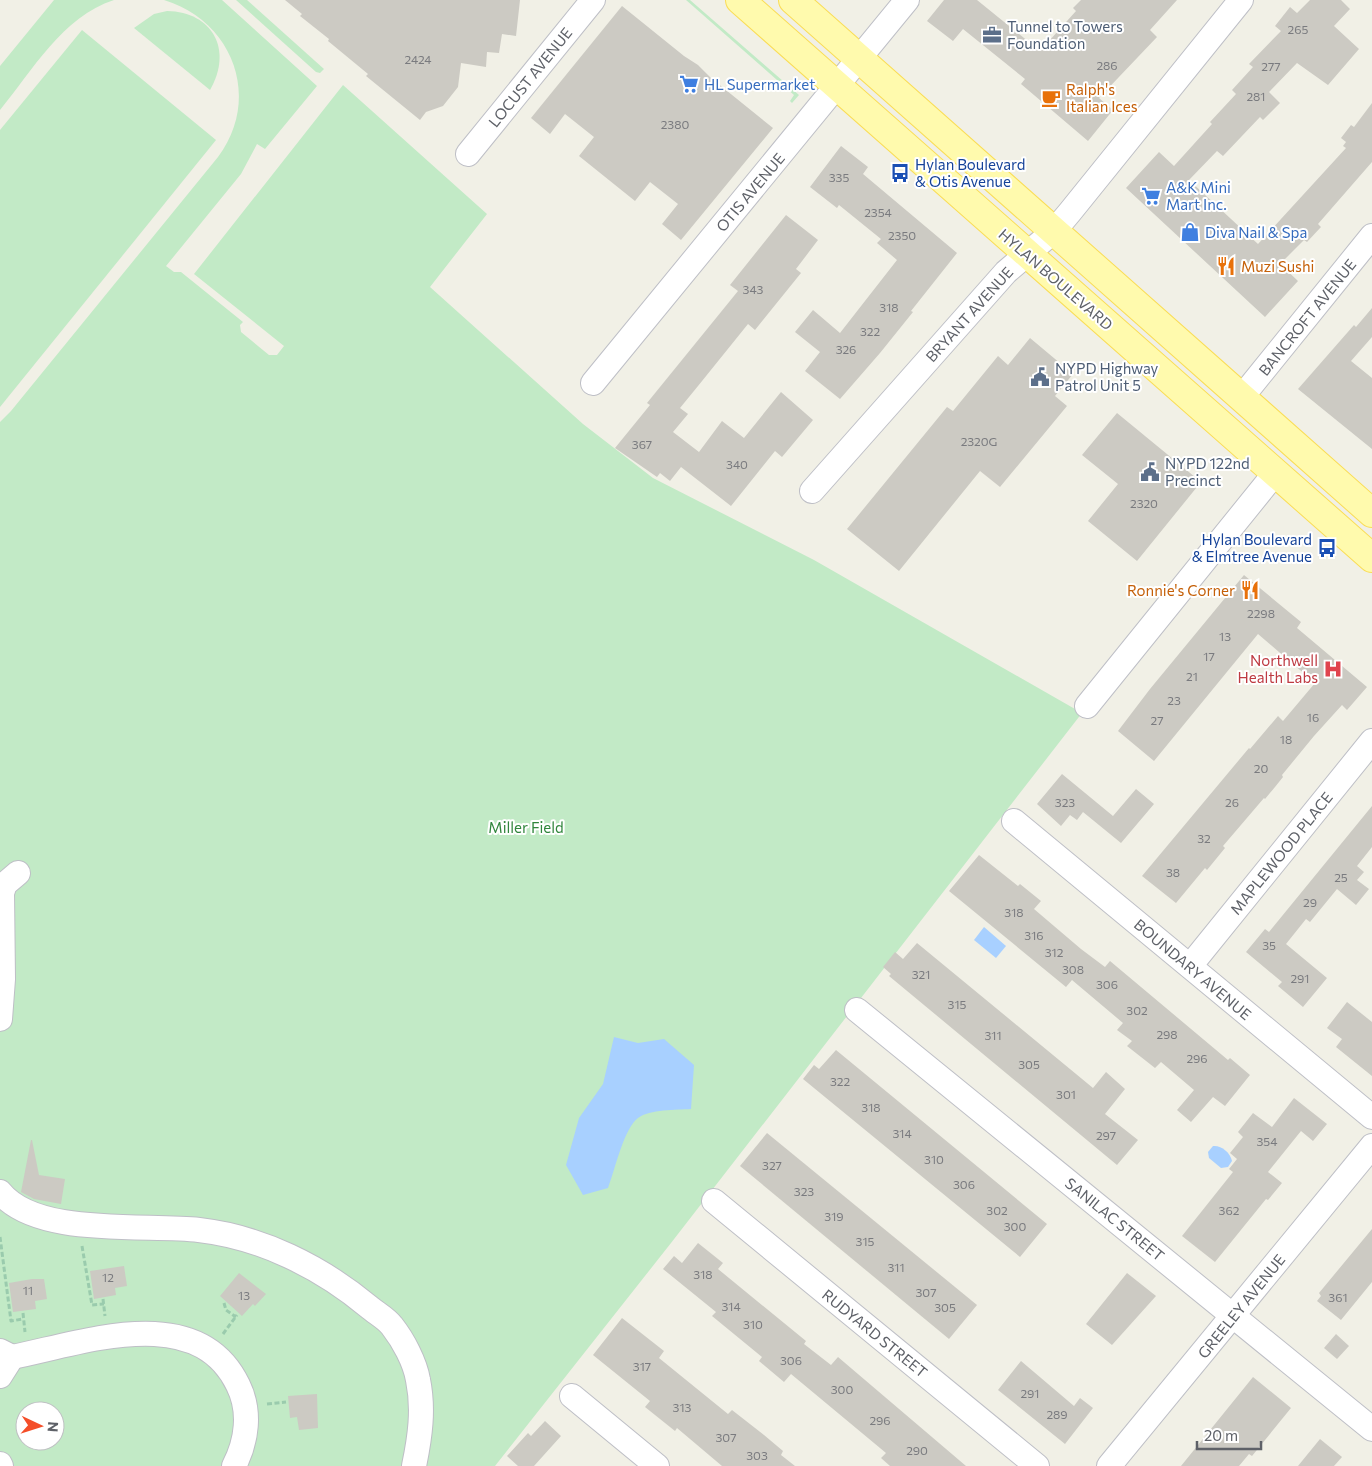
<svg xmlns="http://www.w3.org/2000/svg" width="1372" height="1466" viewBox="0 0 1372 1466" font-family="Commissioner,sans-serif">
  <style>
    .green { fill: #c2eac6; fill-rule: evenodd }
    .water { fill: #a8d0ff }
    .building { fill: #cccac3 }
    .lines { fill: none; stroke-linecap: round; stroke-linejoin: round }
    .minor-casing { stroke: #bebfc6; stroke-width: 26 }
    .major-casing { stroke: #fadd56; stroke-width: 30 }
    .path { stroke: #9acbad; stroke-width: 3; stroke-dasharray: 5 2.5; stroke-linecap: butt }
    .minor { stroke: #fff; stroke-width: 24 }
    .major { stroke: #fffaad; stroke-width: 28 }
    .labels { text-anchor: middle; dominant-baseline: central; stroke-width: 4; stroke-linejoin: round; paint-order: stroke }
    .number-label { font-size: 12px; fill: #7a7b7f }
    .service-label { font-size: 15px; fill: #4e5e75; stroke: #fff; text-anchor: start }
    .street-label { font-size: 15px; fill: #5e6168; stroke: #fff }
    .shop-label { font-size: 15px; fill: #366cbe; stroke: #fff; text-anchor: start }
    .food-label { font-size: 15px; fill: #c56008; stroke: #fff; text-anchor: start }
    .transit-label { font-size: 15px; fill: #164399; stroke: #fff; text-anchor: start }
    .health-label { font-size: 15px; fill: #be3a42; stroke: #fff; text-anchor: end }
    .park-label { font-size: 15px; fill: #30853c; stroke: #fff }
  </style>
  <rect width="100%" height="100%" fill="#f1f0e6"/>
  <g class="green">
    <path d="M54,0H114C62,17 33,70 0,110V66Z"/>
    <path d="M164,0H222L317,86L265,149L257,144L241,174L166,266L174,272H181L243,322L240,325L241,332L269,355H277L284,346L194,274L343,85L487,214L430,287L583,424L653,478L814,560L1082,713L671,1243L495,1466H0V422L11,411L218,157C262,98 233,21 164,0ZM25,1411H55V1441H25Z"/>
    <polygon points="236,0 247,0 324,69 320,73 316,72"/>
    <polygon points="686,0 690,0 799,95 792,103 790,101 794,95"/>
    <path d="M167,11C213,12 233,50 210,90L134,28L154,14Z"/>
    <polygon points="82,30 216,140 0,407 0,130"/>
  </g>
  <g class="water">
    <polygon points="984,927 1006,946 996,958 974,940"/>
    <path d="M614,1037L638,1043L664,1039L694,1065L691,1109C676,1110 650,1109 638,1118C624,1128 615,1170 608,1188L583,1195L566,1165L579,1118L603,1084Z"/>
    <path d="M1213,1146C1221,1145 1230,1152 1232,1161L1228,1167L1221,1168L1209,1158L1208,1152Z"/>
  </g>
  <g class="building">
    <polygon points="285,0 520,0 516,36 502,34 499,53 487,52 486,67 461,63 458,87 443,106 426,112 420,120 366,76 368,74 328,41 329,39 300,16 302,14"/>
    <polygon points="944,0 977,0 1040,51 1076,11 1073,8 1081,0 1177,0 1150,30 1157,37 1099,98 1113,110 1088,141 1021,84 1025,79 963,29 953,41 927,21"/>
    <polygon points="1310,0 1341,0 1350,9 1334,26 1359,49 1328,85 1297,63 1269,92 1280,103 1263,120 1260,117 1223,156 1217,151 1189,180 1258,244 1346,148 1343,146 1346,142 1341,138 1351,125 1354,127 1372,103 1372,162 1318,224 1321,227 1307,242 1304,240 1280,264 1298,281 1265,317 1126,188 1159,152 1174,166 1212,124 1210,122 1236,94 1232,90 1253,67 1249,64 1281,31 1275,26 1290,7 1297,13"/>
    <polygon points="622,6 684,56 698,65 711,78 773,128 681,240 662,224 678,204 650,182 635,201 579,156 594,137 565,114 550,134 531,118"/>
    <polygon points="841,146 868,167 863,174 957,253 911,311 913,312 880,353 840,399 805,371 820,352 795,332 813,310 840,333 897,260 877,243 881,239 839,205 837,208 810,187"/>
    <polygon points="786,215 818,240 796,269 801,273 755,330 748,324 698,386 680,408 688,414 673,432 699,452 722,421 744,438 781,392 813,420 782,457 775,451 731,506 681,467 670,481 660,473 657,477 615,448 650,405 647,403 738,291 730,285"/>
    <polygon points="1372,308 1372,337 1351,361 1372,378 1372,449 1298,389 1354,325 1356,327"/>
    <polygon points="1030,338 1073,374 1055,396 1067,406 1000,487 980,471 899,571 847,529 947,407 953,411 998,356 1008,365"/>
    <polygon points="1117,413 1201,482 1137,561 1088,521 1118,484 1082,455"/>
    <polygon points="1244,575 1301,622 1297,628 1367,687 1347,710 1342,705 1314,736 1282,775 1283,777 1275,787 1265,799 1264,798 1223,846 1225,848 1207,870 1205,868 1176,903 1142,876 1249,748 1250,749 1278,716 1283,721 1315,683 1258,634 1154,761 1118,731 1150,689"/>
    <polygon points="1062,774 1113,816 1136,789 1154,804 1121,843 1083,812 1077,820 1070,815 1061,826 1037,804"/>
    <polygon points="1372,806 1372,847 1357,866 1364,872 1357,880 1369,889 1356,905 1337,889 1310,922 1306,919 1286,944 1327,978 1303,1007 1278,986 1282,982 1246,952 1265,929 1269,932"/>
    <polygon points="979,855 1018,886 1020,884 1041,901 1034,909 1081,949 1105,967 1110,961 1228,1060 1230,1058 1250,1075 1225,1106 1213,1097 1191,1122 1177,1110 1194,1090 1161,1062 1155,1068 1127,1046 1132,1041 1117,1030 1123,1023 1072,980 1066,987 949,891"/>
    <polygon points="917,943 1093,1088 1106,1072 1125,1089 1105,1114 1138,1140 1117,1165 889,976 891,974 883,967 895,952 903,959"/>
    <polygon points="1347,1002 1372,1022 1372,1076 1336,1047 1342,1039 1327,1028"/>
    <polygon points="836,1050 1047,1224 1020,1257 803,1079 814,1065 819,1069"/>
    <polygon points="1294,1098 1327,1124 1313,1141 1301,1131 1268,1172 1282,1183 1268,1200 1266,1199 1215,1262 1182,1236 1233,1172 1229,1169 1237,1159 1230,1153 1243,1137 1238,1132 1253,1113 1272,1127"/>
    <polygon points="767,1133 977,1305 949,1339 740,1166"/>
    <polygon points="31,1140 32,1140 39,1175 65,1179 61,1204 34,1199 21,1192"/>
    <polygon points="1372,1229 1372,1282 1341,1320 1317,1301 1321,1296 1319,1293"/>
    <polygon points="698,1243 723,1263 718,1269 806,1341 804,1344 831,1365 838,1357 966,1466 890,1466 881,1458 886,1453 791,1374 784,1382 759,1361 762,1357 712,1316 716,1312 663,1269 674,1256 682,1263"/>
    <polygon points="124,1266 127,1286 115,1288 116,1295 94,1299 90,1271"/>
    <polygon points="239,1273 266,1294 255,1306 253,1304 242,1316 220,1296"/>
    <polygon points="1127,1273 1156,1296 1112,1345 1086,1324"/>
    <polygon points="32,1279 44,1279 47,1299 35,1301 36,1309 13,1312 9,1283"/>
    <polygon points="622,1318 664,1351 659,1358 728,1414 732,1410 764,1435 783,1451 781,1455 795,1466 722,1466 677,1428 675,1431 645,1407 650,1401 593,1355"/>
    <polygon points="1336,1334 1349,1346 1337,1359 1324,1348"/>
    <polygon points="1021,1361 1074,1406 1080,1398 1093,1408 1065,1444 998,1390"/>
    <polygon points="1253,1377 1291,1408 1252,1456 1249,1454 1239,1466 1181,1466"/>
    <polygon points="317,1394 318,1428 299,1430 297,1417 290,1418 288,1396"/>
    <polygon points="545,1421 561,1436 534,1466 518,1466 507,1456 528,1433 531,1436"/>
    <polygon points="1320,1439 1342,1457 1334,1466 1298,1466"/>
  </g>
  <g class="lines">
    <g class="minor-casing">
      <g id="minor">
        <polyline points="468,154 593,0"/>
        <polyline points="593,383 907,0"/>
        <polyline points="1241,398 1372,236"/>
        <polyline points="812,491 1006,272 1054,231 1070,212 1241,0"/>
        <polyline points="1087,706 1276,472"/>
        <polyline points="1014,821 1372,1117"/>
        <polyline points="1190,966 1372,741"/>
        <polyline points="857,1010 1372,1429"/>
        <polyline points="0,1019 3,979 2,893 5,884 18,873"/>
        <path d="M0,1192C36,1237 144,1224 199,1230C261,1237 321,1267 369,1307C376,1313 386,1318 392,1326C403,1340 415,1362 418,1380C424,1409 420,1437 414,1466"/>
        <polyline points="714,1201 1037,1466"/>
        <polyline points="0,1351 12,1357 0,1376"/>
        <path d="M12,1357C83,1343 197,1300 238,1385C251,1411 247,1441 234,1466"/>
        <polyline points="572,1396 657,1466"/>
        <polyline points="0,1464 1,1466"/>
        <polyline points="1109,1466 1372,1146"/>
      </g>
    </g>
    <g class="major-casing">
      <g id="major">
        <polyline points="740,0 1372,558"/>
        <polyline points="793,0 1372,513"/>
      </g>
    </g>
    <g class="path">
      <polyline points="0,1237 11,1321 23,1319"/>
      <polyline points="82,1246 92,1305 104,1304"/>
      <polyline points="103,1299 105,1316"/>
      <polyline points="224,1303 226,1310 236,1317"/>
      <polyline points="23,1313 25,1332"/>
      <polyline points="223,1334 237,1315"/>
      <polyline points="267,1404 286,1402"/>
    </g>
    <use href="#minor" class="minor"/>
    <use href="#major" class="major"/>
  </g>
  <defs>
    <g id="office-bare" transform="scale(1.5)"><path d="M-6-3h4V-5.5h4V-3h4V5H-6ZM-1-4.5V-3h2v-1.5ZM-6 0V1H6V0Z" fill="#5c6f8a" stroke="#fff" stroke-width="2.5" paint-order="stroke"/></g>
    <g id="supermarket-bare" transform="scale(1.5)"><path d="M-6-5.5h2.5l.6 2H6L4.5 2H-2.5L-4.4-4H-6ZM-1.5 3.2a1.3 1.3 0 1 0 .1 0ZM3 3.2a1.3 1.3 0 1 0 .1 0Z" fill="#3f7fe0" stroke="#fff" stroke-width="2.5" paint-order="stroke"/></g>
    <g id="cafe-bare" transform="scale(1.5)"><path d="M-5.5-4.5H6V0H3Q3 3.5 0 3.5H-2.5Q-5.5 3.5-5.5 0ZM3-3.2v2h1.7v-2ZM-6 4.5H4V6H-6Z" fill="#e8710a" stroke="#fff" stroke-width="2.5" paint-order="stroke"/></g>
    <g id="bus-bare" transform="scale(1.5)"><path d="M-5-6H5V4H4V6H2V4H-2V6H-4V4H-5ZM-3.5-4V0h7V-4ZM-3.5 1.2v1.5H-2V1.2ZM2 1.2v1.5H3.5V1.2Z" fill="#1a4fb4" stroke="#fff" stroke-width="2.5" paint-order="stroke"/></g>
    <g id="shop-bare" transform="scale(1.5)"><path d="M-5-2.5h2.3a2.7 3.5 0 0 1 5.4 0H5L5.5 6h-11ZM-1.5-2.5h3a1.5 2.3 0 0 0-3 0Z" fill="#3f7fe0" stroke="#fff" stroke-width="2.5" paint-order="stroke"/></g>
    <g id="restaurant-bare" transform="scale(1.5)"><path d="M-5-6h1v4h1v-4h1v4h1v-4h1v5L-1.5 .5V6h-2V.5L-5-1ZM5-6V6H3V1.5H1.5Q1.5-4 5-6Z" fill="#e8710a" stroke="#fff" stroke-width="2.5" paint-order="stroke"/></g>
    <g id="civic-bare" transform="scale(1.5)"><path d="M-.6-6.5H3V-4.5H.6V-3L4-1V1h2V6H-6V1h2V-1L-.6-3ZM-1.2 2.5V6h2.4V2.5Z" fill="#5c6f8a" stroke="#fff" stroke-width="2.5" paint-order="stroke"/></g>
    <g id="hospital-bare" transform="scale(1.5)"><path d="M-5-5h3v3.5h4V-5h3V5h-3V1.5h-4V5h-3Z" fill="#e0444e" stroke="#fff" stroke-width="2.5" paint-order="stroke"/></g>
  </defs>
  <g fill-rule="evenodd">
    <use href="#office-bare" x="992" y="35"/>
    <use href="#supermarket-bare" x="689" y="84"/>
    <use href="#cafe-bare" x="1051" y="98"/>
    <use href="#bus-bare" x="900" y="173"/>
    <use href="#supermarket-bare" x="1151" y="196"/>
    <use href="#shop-bare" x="1190" y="232"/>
    <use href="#restaurant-bare" x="1226" y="266"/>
    <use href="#civic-bare" x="1040" y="377"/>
    <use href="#civic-bare" x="1150" y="472"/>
    <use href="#bus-bare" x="1327" y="548"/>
    <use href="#restaurant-bare" x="1250" y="590"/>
    <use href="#hospital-bare" x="1333" y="669"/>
  </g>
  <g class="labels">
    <g class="number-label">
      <text x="1298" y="29">265</text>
      <text x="418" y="59">2424</text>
      <text x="1107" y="65">286</text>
      <text x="1271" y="66">277</text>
      <text x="1256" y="96">281</text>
      <text x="675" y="124">2380</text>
      <text x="839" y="177">335</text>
      <text x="878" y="212">2354</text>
      <text x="902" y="235">2350</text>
      <text x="753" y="289">343</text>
      <text x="889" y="307">318</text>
      <text x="870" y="331">322</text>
      <text x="846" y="349">326</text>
      <text x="979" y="441">2320G</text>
      <text x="642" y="444">367</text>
      <text x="737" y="464">340</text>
      <text x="1144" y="503">2320</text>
      <text x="1261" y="613">2298</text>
      <text x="1225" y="636">13</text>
      <text x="1209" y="656">17</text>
      <text x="1192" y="676">21</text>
      <text x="1174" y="700">23</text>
      <text x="1313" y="717">16</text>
      <text x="1157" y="720">27</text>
      <text x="1286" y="739">18</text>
      <text x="1261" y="768">20</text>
      <text x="1065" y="802">323</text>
      <text x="1232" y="802">26</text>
      <text x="1204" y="838">32</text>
      <text x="1173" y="872">38</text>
      <text x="1341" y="877">25</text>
      <text x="1310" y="902">29</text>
      <text x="1014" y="912">318</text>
      <text x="1034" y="935">316</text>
      <text x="1269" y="945">35</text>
      <text x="1054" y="952">312</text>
      <text x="1073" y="969">308</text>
      <text x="921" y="974">321</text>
      <text x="1300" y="978">291</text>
      <text x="1107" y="984">306</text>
      <text x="957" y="1004">315</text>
      <text x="1137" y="1010">302</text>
      <text x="1167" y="1034">298</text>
      <text x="993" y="1035">311</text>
      <text x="1197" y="1058">296</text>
      <text x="1029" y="1064">305</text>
      <text x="840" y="1081">322</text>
      <text x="1066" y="1094">301</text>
      <text x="871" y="1107">318</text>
      <text x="902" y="1133">314</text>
      <text x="1106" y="1135">297</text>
      <text x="1267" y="1141">354</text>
      <text x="934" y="1159">310</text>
      <text x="772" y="1165">327</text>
      <text x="964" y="1184">306</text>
      <text x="804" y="1191">323</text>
      <text x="997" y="1210">302</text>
      <text x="1229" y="1210">362</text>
      <text x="834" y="1216">319</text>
      <text x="1015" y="1226">300</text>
      <text x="865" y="1241">315</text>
      <text x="896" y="1267">311</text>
      <text x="703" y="1274">318</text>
      <text x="108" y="1277">12</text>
      <text x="28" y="1290">11</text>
      <text x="926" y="1292">307</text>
      <text x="244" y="1295">13</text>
      <text x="1338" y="1297">361</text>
      <text x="731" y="1306">314</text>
      <text x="945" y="1307">305</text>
      <text x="753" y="1324">310</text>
      <text x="791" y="1360">306</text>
      <text x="642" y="1366">317</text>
      <text x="842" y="1389">300</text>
      <text x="1030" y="1393">291</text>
      <text x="682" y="1407">313</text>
      <text x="1057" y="1414">289</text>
      <text x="880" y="1420">296</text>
      <text x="726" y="1437">307</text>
      <text x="917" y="1450">290</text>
      <text x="757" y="1455">303</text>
    </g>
    <g class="service-label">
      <text x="1007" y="26">Tunnel to Towers<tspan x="1007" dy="17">Foundation</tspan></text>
      <text x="1055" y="368">NYPD Highway<tspan x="1055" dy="17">Patrol Unit 5</tspan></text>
      <text x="1165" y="463">NYPD 122nd<tspan x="1165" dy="17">Precinct</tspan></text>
    </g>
    <g class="street-label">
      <text transform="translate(530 77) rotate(-51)">LOCUST AVENUE</text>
      <text transform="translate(750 192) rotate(-50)">OTIS AVENUE</text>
      <text transform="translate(1056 279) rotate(41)">HYLAN BOULEVARD</text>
      <text transform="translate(969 314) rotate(-48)">BRYANT AVENUE</text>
      <text transform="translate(1307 317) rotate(-51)">BANCROFT AVENUE</text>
      <text transform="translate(1281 853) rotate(-51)">MAPLEWOOD PLACE</text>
      <text transform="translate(1193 969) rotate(40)">BOUNDARY AVENUE</text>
      <text transform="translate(1115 1219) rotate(39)">SANILAC STREET</text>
      <text transform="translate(1241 1306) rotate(-51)">GREELEY AVENUE</text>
      <text transform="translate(875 1333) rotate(39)">RUDYARD STREET</text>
    </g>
    <g class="shop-label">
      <text x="704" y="84">HL Supermarket</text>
      <text x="1166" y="187">A&amp;K Mini<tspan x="1166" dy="17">Mart Inc.</tspan></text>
      <text x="1205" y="232">Diva Nail &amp; Spa</text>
    </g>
    <g class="food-label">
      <text x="1066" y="89">Ralph's<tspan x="1066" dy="17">Italian Ices</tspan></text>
      <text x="1241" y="266">Muzi Sushi</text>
      <text x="1235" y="590" text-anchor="end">Ronnie's Corner</text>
    </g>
    <g class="transit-label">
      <text x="915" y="164">Hylan Boulevard<tspan x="915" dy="17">&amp; Otis Avenue</tspan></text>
      <text x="1312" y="539" text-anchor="end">Hylan Boulevard<tspan x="1312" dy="17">&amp; Elmtree Avenue</tspan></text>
    </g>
    <g class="health-label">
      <text x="1318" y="660">Northwell<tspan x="1318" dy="17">Health Labs</tspan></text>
    </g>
    <g class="park-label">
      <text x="526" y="827">Miller Field</text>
    </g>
  </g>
  <g transform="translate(40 1426) rotate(94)"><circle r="24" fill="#ffffff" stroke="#bfc0c3"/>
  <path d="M0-4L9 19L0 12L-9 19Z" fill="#f44e29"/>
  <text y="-8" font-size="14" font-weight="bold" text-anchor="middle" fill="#5e6168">N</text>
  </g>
  <path d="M1197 1441v8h64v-8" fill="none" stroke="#5e6168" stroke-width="2.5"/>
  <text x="1204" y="1441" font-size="15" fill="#5e6168" stroke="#ffffff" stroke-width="4" paint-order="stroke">20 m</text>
</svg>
